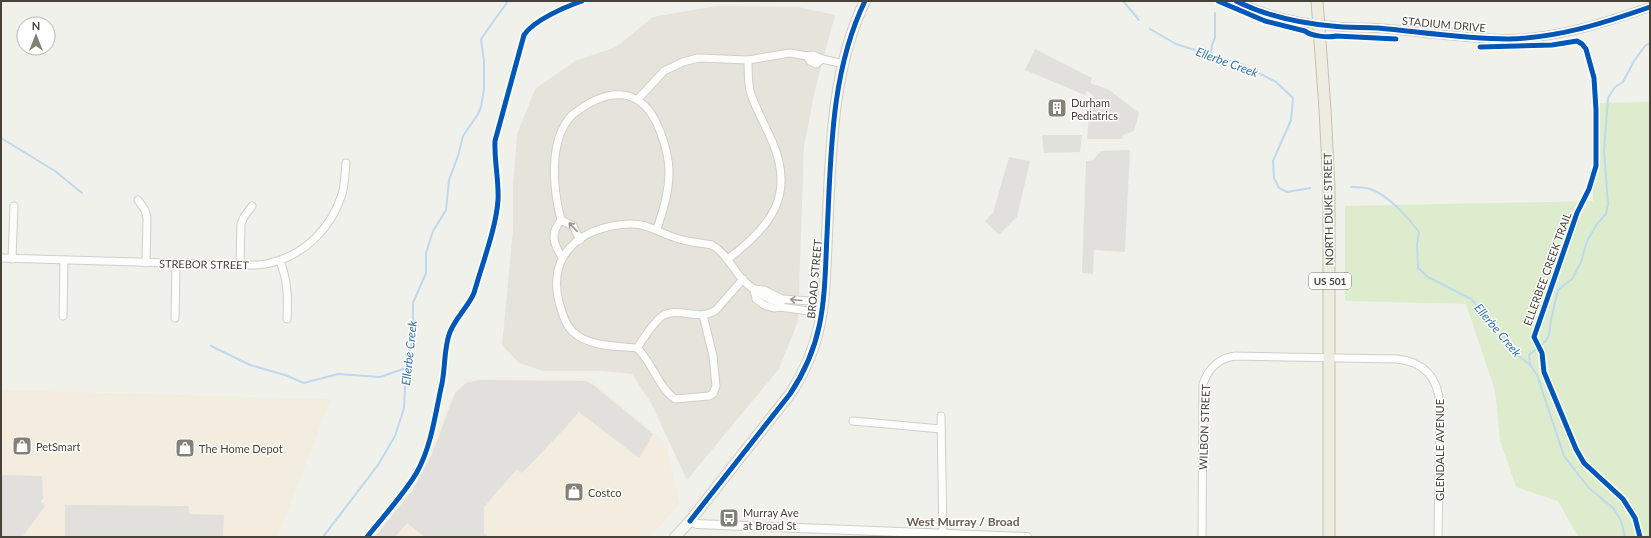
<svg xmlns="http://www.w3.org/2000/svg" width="1651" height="538" viewBox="0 0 1651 538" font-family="Lato,sans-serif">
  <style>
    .residential { fill: #e5e3da }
    .commercial { fill: #f3eddf }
    .green { fill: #ddeccd }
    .parking { fill: #e1e0dc }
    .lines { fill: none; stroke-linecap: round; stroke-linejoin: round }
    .stream { stroke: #bed8ee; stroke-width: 2 }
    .minor-casing { stroke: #d0ceca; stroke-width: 9 }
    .tertiary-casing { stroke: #d0ceca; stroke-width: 10 }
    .secondary-casing { stroke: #d0cec3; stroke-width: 12 }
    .trunk-casing { stroke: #c8c0a8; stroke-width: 13 }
    .minor { stroke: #fdfdfc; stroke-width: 7 }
    .tertiary { stroke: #fdfdfc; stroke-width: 8 }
    .secondary { stroke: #f7f5ef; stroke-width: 10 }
    .trunk { stroke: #eeebe0; stroke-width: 11 }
    .cycleway-casing { stroke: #fff; stroke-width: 8 }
    .cycleway { stroke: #0057b8; stroke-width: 5 }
    .oneway { stroke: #999790 }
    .labels { text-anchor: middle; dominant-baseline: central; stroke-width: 3; stroke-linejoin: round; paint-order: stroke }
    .shield { fill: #fff; stroke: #7f7b74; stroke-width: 1 }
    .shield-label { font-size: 10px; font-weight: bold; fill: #484338 }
    .street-label { font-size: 11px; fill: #484338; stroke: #fff }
    .poi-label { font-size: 11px; fill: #484338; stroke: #fff; text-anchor: start }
    .water-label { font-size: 12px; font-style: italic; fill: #3373b2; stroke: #fff }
    .neighbourhood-label { font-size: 12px; font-weight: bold; fill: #6a614f; stroke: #fff }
  </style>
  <rect width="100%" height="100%" fill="#f1f1ec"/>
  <polygon class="residential" points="716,6 798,7 835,15 815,90 804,146 798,321 779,369 687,480 650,401 632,374 603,371 543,371 519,363 502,345 513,230 513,186 517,134 535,89 575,61 616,47 653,17"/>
  <g class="commercial">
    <polygon points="500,377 590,378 666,443 680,504 650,537 371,537 402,498 430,449 452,397 465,380"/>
    <polygon points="1,390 331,399 278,537 1,537"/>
  </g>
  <polygon class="green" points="1650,102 1650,537 1578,537 1558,501 1516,487 1500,440 1495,390 1466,304 1345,301 1345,206 1593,201 1592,103"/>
  <g class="parking">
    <polygon points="1035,49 1092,78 1090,83 1108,89 1139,113 1134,131 1123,135 1122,139 1087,139 1090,103 1094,104 1093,95 1087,91 1085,95 1025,70"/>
    <polygon points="1042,135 1082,135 1080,152 1044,153"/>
    <polygon points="1130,150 1125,252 1094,250 1093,274 1082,273 1086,161 1093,160 1101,151"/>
    <polygon points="1009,157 1030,161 1017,217 999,235 985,221 993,213"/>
    <polygon points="479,380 586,381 592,384 653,434 639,458 579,412 567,426 522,473 517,469 484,507 484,534 488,537 425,537 407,523 395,537 375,537 414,488 432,454 455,393 466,383"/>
    <polygon points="1,475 42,476 43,498 41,502 46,505 22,537 1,537"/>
    <polygon points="65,505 189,506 189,514 224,515 223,537 65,536"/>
  </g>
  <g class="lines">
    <g class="stream">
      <polyline points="1123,1 1139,20"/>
      <polyline points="1150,29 1176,44 1243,65 1276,82 1293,98 1291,120 1273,161 1274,178 1279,188 1287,192 1310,188"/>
      <polyline points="1211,55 1212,45 1215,38 1215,13"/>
      <polyline points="1,138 55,171 82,193"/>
      <path d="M1351,187C1357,187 1364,187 1370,189C1388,195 1408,217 1419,232L1417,244L1418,268L1428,277L1471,299L1503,334L1513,351L1530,365L1537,375L1564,456L1588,487L1613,508L1621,520L1625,537"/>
      <polyline points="211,346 250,365 285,375 304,383 338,374 380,377 406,368"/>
      <polyline points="1530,364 1529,355 1546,341 1549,335 1551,320 1558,290 1572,279 1581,262 1587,241 1597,224 1606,214 1608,204 1604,151 1608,98 1615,87 1623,82 1634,61 1645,46 1650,43"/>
      <polyline points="323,537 378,465 395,436 404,408 406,368 413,338 413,303 426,273 426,253 433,231 446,210 449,180 458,156 463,136 478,114 481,107 484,89 484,61 481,39 508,1"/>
    </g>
    <g class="minor-casing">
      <g id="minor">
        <polyline points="807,56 810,61 816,64 822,59"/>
        <polyline points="638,99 664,71 683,62 698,58 748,60 790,53 807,56 813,55 822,59 844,64"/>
        <polyline points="138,200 145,210 147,218 146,263"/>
        <polyline points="561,220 573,226 580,240"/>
        <path d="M562,257C553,243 550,234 561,220C553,189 548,140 572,115C607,87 642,84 660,131C665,144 669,158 669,172C669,193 663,210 657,229"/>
        <path d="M1,258L240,265C250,265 260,266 270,263C305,255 332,227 342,194C345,184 345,173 346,163"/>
        <polyline points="12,259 14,206"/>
        <path d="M728,259C770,227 796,196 772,141C765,124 755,108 750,91C748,81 748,70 748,60"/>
        <path d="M280,261C288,282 288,296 287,319"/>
        <polyline points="240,265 241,224 244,217 252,206"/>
        <path d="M743,279L716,310C698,322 678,306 662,316C652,324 644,338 637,348C617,346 589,347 573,332C565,325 562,312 559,302C548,258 576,231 618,225C647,221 651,230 676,238C687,242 700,243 712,245C726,253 732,268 743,280C752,289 762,296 774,301L782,299L780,307"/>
        <polyline points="754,289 756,299 764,305 774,308 780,307 823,313"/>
        <polyline points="754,289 764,290 782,299 824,302"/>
        <polyline points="63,316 64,260"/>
        <polyline points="175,318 176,264"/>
        <path d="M637,348C653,363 658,387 675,399L709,396L713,394L716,386L713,356L703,315"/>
        <polyline points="941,416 943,537"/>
        <polyline points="853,421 941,429"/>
        <path d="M1202,537L1203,384C1208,369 1219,358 1235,356L1397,359C1424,362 1438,377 1440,405L1438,537"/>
      </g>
    </g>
    <g class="tertiary-casing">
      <g id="tertiary">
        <path d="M1236,1C1266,16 1299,23 1332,26C1347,28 1363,27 1378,28C1421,32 1465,39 1508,39C1558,38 1604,23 1650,7"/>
        <polyline points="690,521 697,524 1027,537"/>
      </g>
    </g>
    <g class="secondary-casing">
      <path id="secondary" d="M675,537L690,521L790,394C826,340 824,297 827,235C831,157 830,73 865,1"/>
    </g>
    <g class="trunk-casing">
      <polyline id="trunk" points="1317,1 1325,109 1329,188 1329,537"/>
    </g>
    <use href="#minor" class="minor"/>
    <use href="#tertiary" class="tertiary"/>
    <use href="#secondary" class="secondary"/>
    <use href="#trunk" class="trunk"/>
    <g class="cycleway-casing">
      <g id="cycleway">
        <path d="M1218,1L1265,21L1305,31C1311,36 1328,38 1336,36L1396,39"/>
        <path d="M1236,1C1266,16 1299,23 1332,26C1347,28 1363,27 1378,28C1421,32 1465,39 1508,39C1558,38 1604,23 1650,7"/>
        <polyline points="1480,47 1552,45 1577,41 1582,44 1586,49 1594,78 1596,110 1596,166 1589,189 1577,213 1534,337 1542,353 1544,372 1576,449 1584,463 1623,499 1635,518 1640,537"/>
        <path d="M690,521L790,394C826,340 824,297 827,235C831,157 830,73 865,1"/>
        <path d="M367,537C382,518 405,493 417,472C431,447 435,416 441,388C446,369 443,350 450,332C456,317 468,307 474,293C482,264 496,229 498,200C499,180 494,160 495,141L524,35C534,20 565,7 582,1"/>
      </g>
    </g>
    <use href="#cycleway" class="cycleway"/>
  </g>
  <defs><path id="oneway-shaft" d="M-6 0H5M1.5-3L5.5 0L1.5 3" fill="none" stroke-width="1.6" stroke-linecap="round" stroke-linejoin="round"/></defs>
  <g class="oneway">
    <use href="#oneway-shaft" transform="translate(573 227) rotate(-133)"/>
    <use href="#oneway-shaft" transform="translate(796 300) rotate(-175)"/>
  </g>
  <defs>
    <g id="building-square" transform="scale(1)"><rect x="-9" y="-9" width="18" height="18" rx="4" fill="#838077" stroke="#fff"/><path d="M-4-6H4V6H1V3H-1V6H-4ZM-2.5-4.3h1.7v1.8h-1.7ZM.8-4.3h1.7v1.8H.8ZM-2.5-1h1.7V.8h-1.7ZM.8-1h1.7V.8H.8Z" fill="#fff"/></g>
    <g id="shop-square" transform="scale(1)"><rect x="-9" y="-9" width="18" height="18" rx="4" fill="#838077" stroke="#fff"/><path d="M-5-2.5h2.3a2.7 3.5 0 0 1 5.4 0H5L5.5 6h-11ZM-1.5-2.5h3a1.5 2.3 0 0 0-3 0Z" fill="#fff"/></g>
    <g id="bus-square" transform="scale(1)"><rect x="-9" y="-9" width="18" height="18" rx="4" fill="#838077" stroke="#fff"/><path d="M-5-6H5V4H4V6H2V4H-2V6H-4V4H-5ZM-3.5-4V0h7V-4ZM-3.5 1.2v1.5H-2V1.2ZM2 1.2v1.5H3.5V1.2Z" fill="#fff"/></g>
  </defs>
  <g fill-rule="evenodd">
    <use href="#building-square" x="1057" y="108"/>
    <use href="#shop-square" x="22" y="446"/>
    <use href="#shop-square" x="185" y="448"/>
    <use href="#shop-square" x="574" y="492"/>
    <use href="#bus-square" x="729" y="518"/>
  </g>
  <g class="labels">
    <rect class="shield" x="1309" y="273" width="42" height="16" rx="3"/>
    <g class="shield-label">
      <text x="1330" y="281">US 501</text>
    </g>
    <g class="street-label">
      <text transform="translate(1444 24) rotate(5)">STADIUM DRIVE</text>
      <text transform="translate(1328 209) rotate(-91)">NORTH DUKE STREET</text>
      <text transform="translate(204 264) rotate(1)">STREBOR STREET</text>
      <text transform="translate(1547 269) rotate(-70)">ELLERBEE CREEK TRAIL</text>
      <text transform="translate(814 279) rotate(-85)">BROAD STREET</text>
      <text transform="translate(1204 427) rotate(-88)">WILBON STREET</text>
      <text transform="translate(1439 450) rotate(-90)">GLENDALE AVENUE</text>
    </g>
    <g class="poi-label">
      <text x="1071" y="102">Durham<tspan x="1071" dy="13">Pediatrics</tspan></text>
      <text x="36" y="446">PetSmart</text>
      <text x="199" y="448">The Home Depot</text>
      <text x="588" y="492">Costco</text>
      <text x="743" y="512">Murray Ave<tspan x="743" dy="13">at Broad St</tspan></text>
    </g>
    <g class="water-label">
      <text transform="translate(1227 62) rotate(20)">Ellerbe Creek</text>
      <text transform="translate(1498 330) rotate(50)">Ellerbe Creek</text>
      <text transform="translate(409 353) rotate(-84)">Ellerbe Creek</text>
    </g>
    <g class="neighbourhood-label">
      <text x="963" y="521">West Murray / Broad</text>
    </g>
  </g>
  <rect width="1651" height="538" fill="none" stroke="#484338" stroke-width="4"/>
  <g transform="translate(36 36)"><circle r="19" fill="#ffffff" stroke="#b6b4af"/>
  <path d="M0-3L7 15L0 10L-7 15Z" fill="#838077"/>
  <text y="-6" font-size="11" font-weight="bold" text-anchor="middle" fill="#484338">N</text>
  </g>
</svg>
